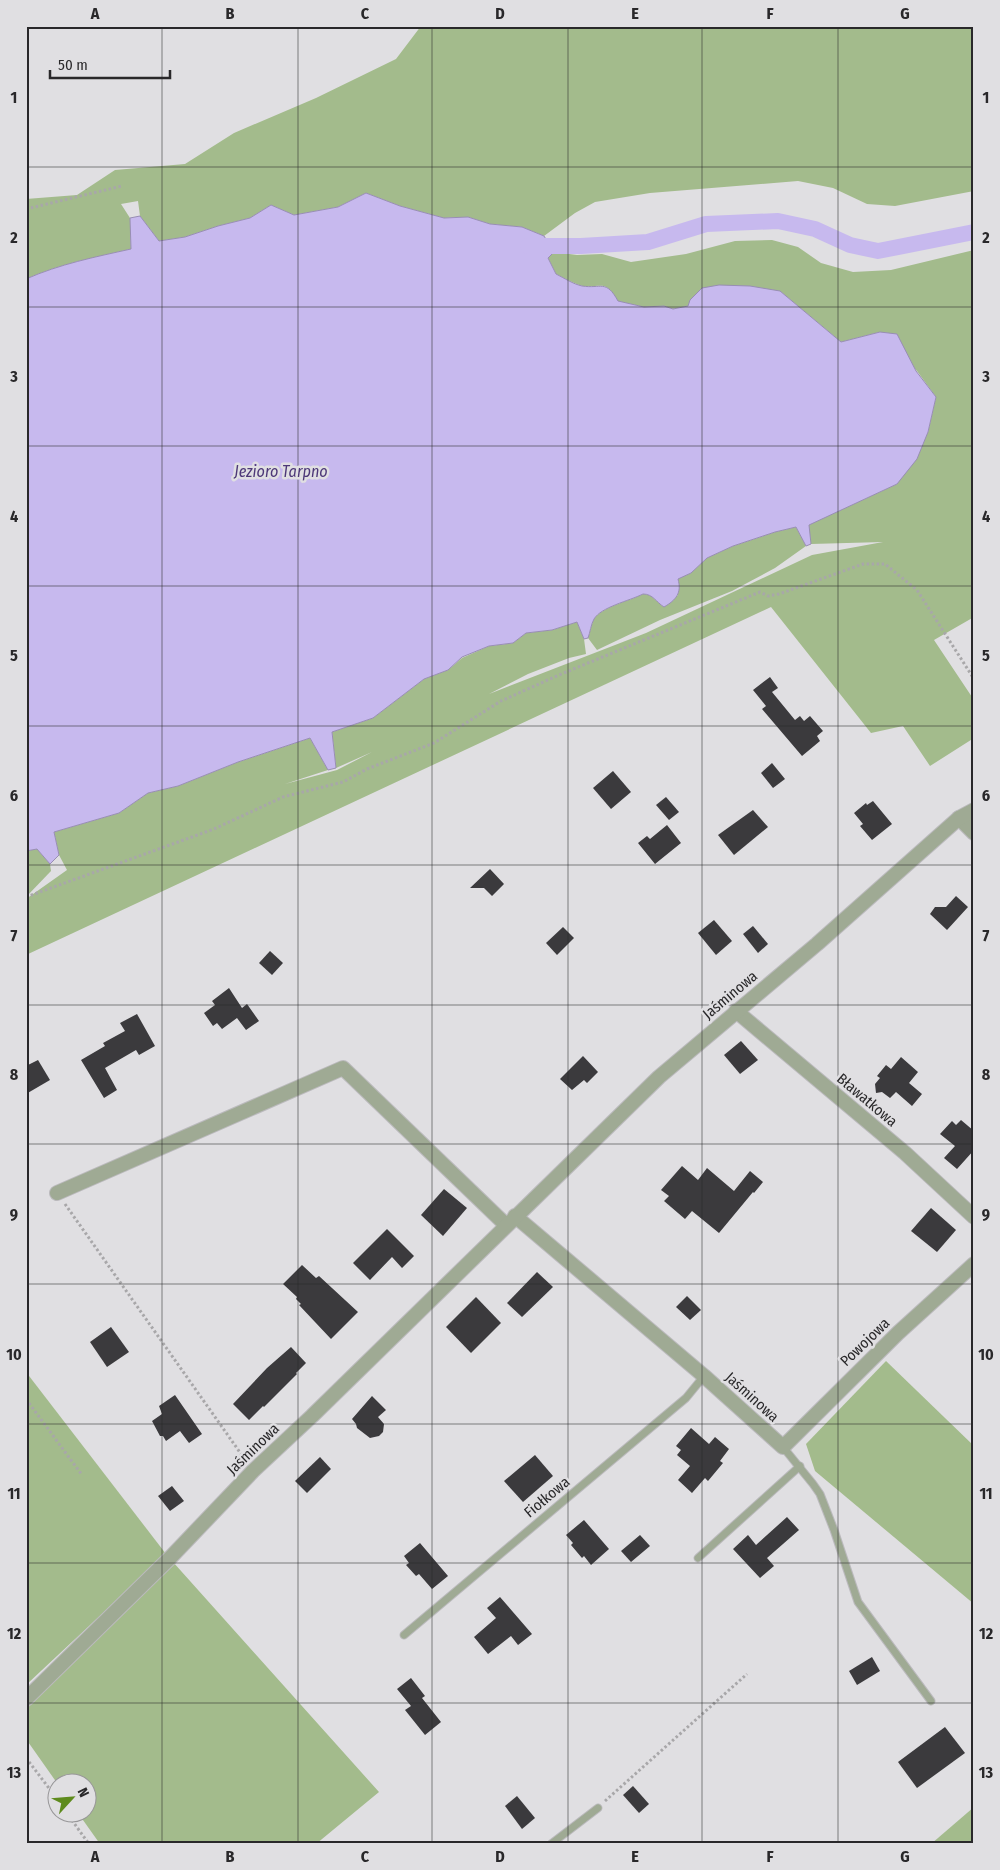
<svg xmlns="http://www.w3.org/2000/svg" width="1000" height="1870" viewBox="0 0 1000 1870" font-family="'Fira Sans Condensed',sans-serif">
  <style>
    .green { fill: #a3bb8c }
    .water { fill: #c7b9ee; stroke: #988eb3 }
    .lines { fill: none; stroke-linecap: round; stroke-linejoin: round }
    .canal { stroke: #c7b9ee; stroke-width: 16 }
    .building { fill: #3b3a3d }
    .lane-casing { stroke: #bbbabd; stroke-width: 9 }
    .street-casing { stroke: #bbbabd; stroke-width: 16 }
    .path { stroke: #a8a7a9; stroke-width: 3; stroke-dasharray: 2.5 2.5; stroke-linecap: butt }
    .lane { stroke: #9faa94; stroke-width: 7 }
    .street { stroke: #9faa94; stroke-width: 14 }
    .grid { fill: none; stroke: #29282a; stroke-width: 1; stroke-opacity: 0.55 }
    .labels { text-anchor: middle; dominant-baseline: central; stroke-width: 5; stroke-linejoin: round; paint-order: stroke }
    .street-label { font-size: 15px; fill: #29282a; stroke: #e0dfe2 }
    .water-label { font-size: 16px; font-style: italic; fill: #4d3878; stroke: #e0dfe2 }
    .neatline { fill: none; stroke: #29282a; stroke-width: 2 }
    .grid-label { font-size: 16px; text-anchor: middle; font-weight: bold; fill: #29282a }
  </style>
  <rect width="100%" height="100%" fill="#e0dfe2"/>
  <g class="green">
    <path d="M421,26H974V191L895,206L867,204L833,188L798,181L650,193L595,202L575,213L544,236L522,227L490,224L468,217L444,218L400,206L366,193L338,207L294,215L271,205L250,218L218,226L185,237L159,241L140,216L138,201L121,204L130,218L131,249C95,257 60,264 26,279V199L77,195L115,170L185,164L234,133L316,98L396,59Z"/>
    <path d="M772,240L798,247L821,263L853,272L891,270L974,250V617L934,640L974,700V738L930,766L903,726L871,733L771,607L26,955V899L67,870L59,855L54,832L119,813L148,793L178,786L238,762L310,738L328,770L285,784L337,770L372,752L336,768L332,732L373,718L424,679L448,670L462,658L489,646L513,643L526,633L552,630L577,622L584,639L586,654L569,658L528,674L489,694L646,633L812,555L883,542L811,544L808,525L897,484L928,432L936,397L917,371L880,332L841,342L780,291L688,306L673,309L664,306L644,307L617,301C606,276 597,291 579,285C571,282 564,278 556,274L548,258L554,252L577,255L602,254L631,262L686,254L735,241Z"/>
    <path d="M796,527L806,546L775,568L732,591L660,620L597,650L588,638C590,633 591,625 594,619C602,607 629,601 643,594C653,594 656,602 664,607L678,595L677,579L691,573L707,558L733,546L775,532Z"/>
    <polygon points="37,849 50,864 51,871 26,897 26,851"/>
    <polygon points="886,1361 974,1446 974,1604 815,1471 806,1444"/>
    <polygon points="26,1372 166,1554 26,1685"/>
    <polygon points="173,1562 379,1792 316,1844 100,1844 78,1813 88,1812 88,1782 57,1783 26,1739 26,1707"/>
    <polygon points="974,1807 974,1844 931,1844"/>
  </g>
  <path class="water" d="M366,193L400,206L444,218L468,217L490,224L522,227L544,236L554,252L548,258L556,274C564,278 573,284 582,286C601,289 606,279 618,301L644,307L664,306L673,309L688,306L690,300L702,288L719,285L750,286L780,291L841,342L880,332L897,334L916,371L936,397L928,432L917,459L897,484L809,525L811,544L806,546L796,527L775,532L733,546L707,558L691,573L678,579C682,593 676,600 664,607C656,602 653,594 643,594C629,601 601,607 594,619C591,624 590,633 588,638L584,639L577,622L552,630L526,633L513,643L489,646L462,657L448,670L424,679L373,718L332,732L336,768L328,770L310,738L238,762L178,786L148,793L119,813L54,832L59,855L50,864L37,849L26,851V279C60,264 95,257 131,249L130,218L140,216L159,241L185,237L218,226L250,218L271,205L294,215L338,207Z"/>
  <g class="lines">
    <polyline class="canal" points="528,246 581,246 648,242 706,224 778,221 815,229 850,245 878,251 974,232"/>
  </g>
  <g class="building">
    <polygon points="770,677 778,688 772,692 795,720 800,716 804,721 810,716 823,731 817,736 820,741 802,756 762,709 766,706 753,690"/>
    <polygon points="772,763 785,779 773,788 761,773"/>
    <polygon points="613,771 631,792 611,809 593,788"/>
    <polygon points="666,797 679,812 669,820 656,805"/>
    <polygon points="873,801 892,824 872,840 860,826 863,824 854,813 866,803 867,805"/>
    <polygon points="753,810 768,827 734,855 718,835"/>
    <polygon points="667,825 681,843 655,864 638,843 647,836 650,839"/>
    <polygon points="490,869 504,884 492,896 484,888 470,888"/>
    <polygon points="956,896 968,907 947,930 930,914 935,907 946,907"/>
    <polygon points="714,920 732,941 716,955 698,933"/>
    <polygon points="753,926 768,944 758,953 743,934"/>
    <polygon points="563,927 574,938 557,955 546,943"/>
    <polygon points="270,951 283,963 272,975 259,963"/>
    <polygon points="229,988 242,1008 247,1004 259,1021 246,1030 237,1018 222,1029 217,1023 213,1026 204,1013 215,1005 212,1001"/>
    <polygon points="137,1014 155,1046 139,1055 136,1050 105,1068 117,1090 104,1098 81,1060 105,1046 103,1043 125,1031 120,1023"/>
    <polygon points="741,1041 758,1060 740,1074 724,1055"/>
    <polygon points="583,1056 598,1072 587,1083 584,1080 572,1090 560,1079"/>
    <polygon points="901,1057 918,1072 909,1083 922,1094 912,1106 896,1092 890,1098 882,1092 876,1093 875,1084 880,1078 877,1076 886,1065 891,1069"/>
    <polygon points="38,1060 50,1080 26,1094 26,1066"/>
    <polygon points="961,1120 974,1131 974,1150 957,1169 944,1158 955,1146 940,1134 952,1121 956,1125"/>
    <polygon points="682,1166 698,1180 707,1168 734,1191 750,1171 763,1182 754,1193 753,1192 719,1233 692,1211 685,1219 664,1201 669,1196 661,1190"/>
    <polygon points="444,1189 467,1208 443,1236 421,1215"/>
    <polygon points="931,1208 956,1230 937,1252 911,1231"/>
    <polygon points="387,1229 414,1256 402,1268 392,1257 370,1280 353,1263"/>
    <polygon points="302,1265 316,1278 319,1276 358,1312 331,1339 299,1305 301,1304 296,1299 297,1297 283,1284"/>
    <polygon points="537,1272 553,1287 522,1317 507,1303"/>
    <polygon points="687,1296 701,1310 690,1320 676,1307"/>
    <polygon points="476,1297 501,1323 471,1353 446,1327"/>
    <polygon points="111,1327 129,1352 107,1367 90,1342"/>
    <polygon points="291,1347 306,1363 296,1373 297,1374 264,1407 263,1406 249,1420 233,1404 267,1368"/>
    <polygon points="175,1395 202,1434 189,1443 180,1431 166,1441 163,1436 160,1436 152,1421 162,1414 159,1406"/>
    <polygon points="372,1396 386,1410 378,1417 384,1424 383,1432 379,1436 370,1438 357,1428 356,1424 352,1419"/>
    <polygon points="691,1428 709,1444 715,1437 729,1449 720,1461 723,1463 708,1481 705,1478 692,1493 678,1480 690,1466 677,1455 681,1450 676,1446"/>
    <polygon points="535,1455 553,1476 523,1502 504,1481"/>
    <polygon points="320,1457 331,1469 307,1493 295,1481"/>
    <polygon points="172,1486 184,1501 170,1511 158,1496"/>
    <polygon points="787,1517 799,1530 767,1558 774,1566 760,1578 733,1549 748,1535 756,1545"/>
    <polygon points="584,1520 609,1549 591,1565 584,1556 582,1558 571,1545 573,1543 566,1535"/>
    <polygon points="640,1535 650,1546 631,1562 621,1551"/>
    <polygon points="420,1543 448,1576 432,1589 419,1574 416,1576 406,1565 409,1563 404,1556"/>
    <polygon points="500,1597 532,1634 518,1645 511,1636 488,1654 474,1637 496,1618 487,1608"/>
    <polygon points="872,1657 880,1671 857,1685 849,1671"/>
    <polygon points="411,1678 425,1696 422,1698 441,1722 425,1735 405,1710 411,1706 397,1689"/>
    <polygon points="945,1727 965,1753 917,1788 898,1762"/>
    <polygon points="633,1786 649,1804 639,1813 623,1795"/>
    <polygon points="517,1796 535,1818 522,1829 505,1806"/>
  </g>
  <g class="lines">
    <g class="lane-casing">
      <g id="lane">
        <polyline points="783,1447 813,1484 820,1494 834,1530 858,1602 931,1701"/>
        <polyline points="698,1558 800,1466"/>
        <polyline points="404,1635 686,1398 704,1376"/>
        <polyline points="551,1844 598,1808"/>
      </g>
    </g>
    <g class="street-casing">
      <g id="street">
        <polyline points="959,818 974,833"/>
        <polyline points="736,1011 905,1153 974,1217"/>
        <polyline points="57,1193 343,1068 506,1225"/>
        <polyline points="515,1216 704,1376 783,1447 898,1333 974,1264"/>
        <polyline points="26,1699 170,1558 253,1471 312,1416 659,1077 817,944 959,818 974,810"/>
      </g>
    </g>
    <g class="path">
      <polyline points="26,209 122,186"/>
      <polyline points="26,897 214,829 283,797 343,782 367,769 434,743 501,701 559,675 760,592 768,596 779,594 863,564 885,564 917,590 974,679"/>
      <polyline points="65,1204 246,1461"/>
      <polyline points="26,1399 82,1475"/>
      <polyline points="26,1758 58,1800"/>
      <polyline points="605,1801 747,1674"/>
      <polyline points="66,1812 89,1844"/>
    </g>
    <use href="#lane" class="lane"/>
    <use href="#street" class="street"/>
  </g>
  <path class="grid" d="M162,26V1844M298,26V1844M432,26V1844M568,26V1844M702,26V1844M838,26V1844M26,167H974M26,307H974M26,446H974M26,586H974M26,726H974M26,865H974M26,1005H974M26,1144H974M26,1284H974M26,1424H974M26,1563H974M26,1703H974"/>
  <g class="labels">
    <g class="street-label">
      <text transform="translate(730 995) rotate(-40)">Jaśminowa</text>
      <text transform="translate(867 1100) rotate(40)">Bławatkowa</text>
      <text transform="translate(865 1342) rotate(-44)">Powojowa</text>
      <text transform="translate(752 1397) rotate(42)">Jaśminowa</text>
      <text transform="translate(253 1449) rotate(-44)">Jaśminowa</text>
      <text transform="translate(547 1497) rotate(-40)">Fiołkowa</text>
    </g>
    <g class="water-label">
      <text x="281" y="471">Jezioro Tarpno</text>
    </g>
  </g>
  <rect width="1000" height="1870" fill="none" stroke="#e0dfe2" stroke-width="55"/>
  <g transform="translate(72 1798) rotate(64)"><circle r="24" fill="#e0dfe2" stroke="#979698"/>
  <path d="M0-4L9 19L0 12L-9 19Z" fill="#5e8b1d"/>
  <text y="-8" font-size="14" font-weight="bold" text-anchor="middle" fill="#29282a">N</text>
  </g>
  <path d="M50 70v8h120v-8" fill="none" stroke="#29282a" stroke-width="2.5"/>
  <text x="58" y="70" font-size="15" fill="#29282a" stroke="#e0dfe2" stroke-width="4" paint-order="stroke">50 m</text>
  <rect x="28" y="28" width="944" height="1814" class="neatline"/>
  <g class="grid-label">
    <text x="95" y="19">A</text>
    <text x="230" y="19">B</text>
    <text x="365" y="19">C</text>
    <text x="500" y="19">D</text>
    <text x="635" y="19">E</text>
    <text x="770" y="19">F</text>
    <text x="905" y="19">G</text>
    <text x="14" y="103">1</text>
    <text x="986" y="103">1</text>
    <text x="14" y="243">2</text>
    <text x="986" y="243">2</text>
    <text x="14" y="382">3</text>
    <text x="986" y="382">3</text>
    <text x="14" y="522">4</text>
    <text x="986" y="522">4</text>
    <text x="14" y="661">5</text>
    <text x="986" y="661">5</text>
    <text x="14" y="801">6</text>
    <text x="986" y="801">6</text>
    <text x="14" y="941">7</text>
    <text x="986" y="941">7</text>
    <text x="14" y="1080">8</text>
    <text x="986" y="1080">8</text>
    <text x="14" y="1220">9</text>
    <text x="986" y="1220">9</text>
    <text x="14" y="1360">10</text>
    <text x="986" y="1360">10</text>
    <text x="14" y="1499">11</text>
    <text x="986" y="1499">11</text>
    <text x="14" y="1639">12</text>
    <text x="986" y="1639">12</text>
    <text x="14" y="1778">13</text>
    <text x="986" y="1778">13</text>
    <text x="95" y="1862">A</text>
    <text x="230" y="1862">B</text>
    <text x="365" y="1862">C</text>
    <text x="500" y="1862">D</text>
    <text x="635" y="1862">E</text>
    <text x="770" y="1862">F</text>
    <text x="905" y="1862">G</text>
  </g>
</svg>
